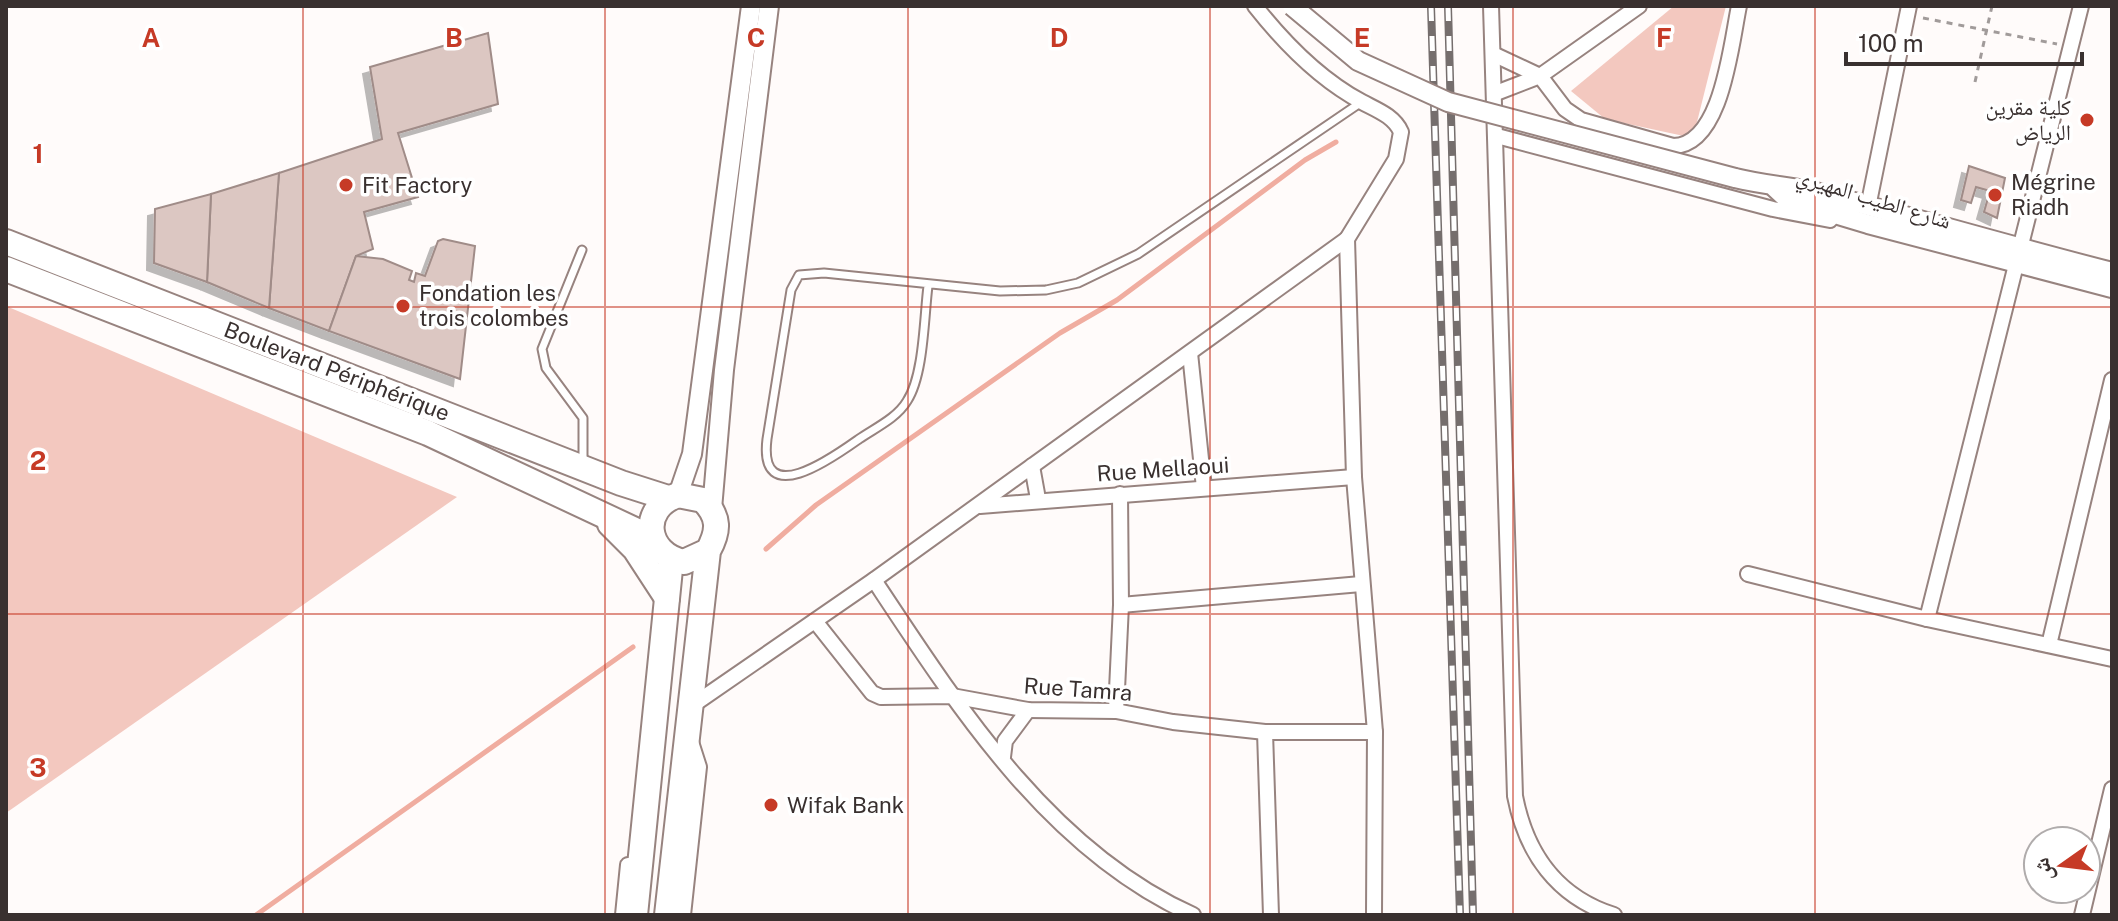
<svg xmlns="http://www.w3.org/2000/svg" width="2118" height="921" viewBox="0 0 2118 921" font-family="'Public Sans','Noto Naskh Arabic',sans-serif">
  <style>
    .green { fill: #f3c8bf }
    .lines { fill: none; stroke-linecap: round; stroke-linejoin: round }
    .stream { stroke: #f0ada0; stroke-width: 5 }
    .building { fill: #dcc7c2; stroke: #a08c88; stroke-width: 2; filter: url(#shadow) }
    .service-casing { stroke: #97837f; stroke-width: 11 }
    .minor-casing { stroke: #97837f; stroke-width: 18 }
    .tertiary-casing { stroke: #97837f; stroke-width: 22 }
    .trunk-casing { stroke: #97837f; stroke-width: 28 }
    .path { stroke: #a19b9a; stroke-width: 3; stroke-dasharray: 6 6; stroke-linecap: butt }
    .service { stroke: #fff; stroke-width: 7 }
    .minor { stroke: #fff; stroke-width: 14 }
    .tertiary { stroke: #fff; stroke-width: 18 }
    .trunk { stroke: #fff; stroke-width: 24 }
    .rail-casing { stroke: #756e6d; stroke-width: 8 }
    .rail { stroke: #fff; stroke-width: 5; stroke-dasharray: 15; stroke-linecap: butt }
    .tertiary-bridge-casing { stroke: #97837f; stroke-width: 22; stroke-linecap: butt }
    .tertiary-bridge { stroke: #fff; stroke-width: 18 }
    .grid { fill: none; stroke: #c63a26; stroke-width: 2; stroke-opacity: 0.55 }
    .poi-dot { fill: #c63a26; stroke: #fff; stroke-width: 3 }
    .labels { text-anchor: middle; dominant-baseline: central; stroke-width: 7; stroke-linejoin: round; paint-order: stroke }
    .poi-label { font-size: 22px; fill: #39302f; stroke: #fff; text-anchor: start }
    .street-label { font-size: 22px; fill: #39302f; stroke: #fff }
    .grid-label { font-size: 26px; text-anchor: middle; font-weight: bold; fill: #c63a26; stroke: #fff; stroke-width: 7; stroke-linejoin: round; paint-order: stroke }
  </style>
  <defs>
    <filter id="shadow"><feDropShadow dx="-7" dy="7" stdDeviation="0" flood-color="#0004"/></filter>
  </defs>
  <rect width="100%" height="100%" fill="#fffbfa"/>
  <g class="green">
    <polygon points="1674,6 1726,6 1693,138 1605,119 1571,91"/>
    <polygon points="6,306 457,497 6,813"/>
  </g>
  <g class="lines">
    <g class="stream">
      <polyline points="766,549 816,505 1060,333 1117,300 1305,160 1336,142"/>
      <polyline points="256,915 633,647"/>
    </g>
  </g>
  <g class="building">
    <polygon points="488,33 498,104 398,133 418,197 364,212 373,249 356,256 329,331 269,308 279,173 382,139 370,67"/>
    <polygon points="1969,166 2005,178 1997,218 1984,212 1990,191 1976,187 1971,203 1961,200"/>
    <polygon points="279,173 269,308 207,282 211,194"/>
    <polygon points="211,194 207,282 154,263 155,209"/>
    <polygon points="443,239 475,246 460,379 329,331 356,256 383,259 412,271 409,280 414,282 416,273 425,276 438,241"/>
  </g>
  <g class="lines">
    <g class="service-casing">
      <g id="service">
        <polyline points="582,250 542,349 546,368 583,418 583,462"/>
        <path d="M928,286C924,317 924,375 907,401C897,418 875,428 859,439C835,456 758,512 767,439L791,290L799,275L824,273L1000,291L1046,290L1078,283L1138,254L1360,103"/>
      </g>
    </g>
    <g class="minor-casing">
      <g id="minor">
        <path d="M1255,6C1285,44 1319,79 1362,102C1377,110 1394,116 1401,132L1396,159L1347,239L1354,477L1375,732L1374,915"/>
        <path d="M1491,6L1515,796C1526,853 1557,897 1614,915"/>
        <path d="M1493,54L1540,76L1565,109L1581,120L1673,146C1722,146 1731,44 1739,6"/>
        <polyline points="1496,93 1540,76 1639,6"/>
        <polyline points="1497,136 1773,209 1830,220"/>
        <polyline points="1868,207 1909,6"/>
        <polyline points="1190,353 1204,488"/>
        <polyline points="1032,466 1038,499"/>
        <polyline points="980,506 1354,477"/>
        <polyline points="1748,574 1927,619 2112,659"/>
        <path d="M874,580C958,707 1050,851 1193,915"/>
        <polyline points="1121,605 1361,584"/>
        <polyline points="1927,619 2081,6"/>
        <polyline points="815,621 872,693 881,697 952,696 1028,710 1116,711 1173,722 1265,732 1375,732"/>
        <polyline points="2049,645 2112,380"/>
        <polyline points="690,707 874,580 1347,239"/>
        <polyline points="1116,711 1121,605 1120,494"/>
        <polyline points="1265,732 1271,915"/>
        <polyline points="1003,757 1005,741 1028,710"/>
        <polyline points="623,915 628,865"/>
        <polyline points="683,915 699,767 691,742"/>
        <polyline points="2082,915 2112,789"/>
      </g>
    </g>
    <g class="tertiary-casing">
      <g id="tertiary">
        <path d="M1735,178C1768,186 1799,187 1832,196C1925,221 2018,248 2112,272"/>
        <polyline points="1775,188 1788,200 1868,224 2112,288"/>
        <polyline points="678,495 692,454 751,6"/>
        <polyline points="712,509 724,370 769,6"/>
      </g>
    </g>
    <g class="trunk-casing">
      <g id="trunk">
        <polyline points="6,242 621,483 668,498"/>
        <polyline points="6,269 428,433 652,538"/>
        <polyline points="610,524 635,549 667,598"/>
        <polyline points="635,915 671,559"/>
        <path d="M667,915L708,551C719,531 720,517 703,500L678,495C639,508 645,554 684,562L708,551"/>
      </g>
    </g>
    <g class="path">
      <polyline points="1923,18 2057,44"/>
      <polyline points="1975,82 1992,6"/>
    </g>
    <use href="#service" class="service"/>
    <use href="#minor" class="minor"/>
    <use href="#tertiary" class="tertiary"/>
    <use href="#trunk" class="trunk"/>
    <g class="rail-casing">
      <g id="rail">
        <polyline points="1431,6 1460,915"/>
        <polyline points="1448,6 1473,915"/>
      </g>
    </g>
    <use href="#rail" class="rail"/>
    <g class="tertiary-bridge-casing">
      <polyline id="tertiary-bridge" points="1292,6 1358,61 1448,102 1735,178"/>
    </g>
    <use href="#tertiary-bridge" class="tertiary-bridge"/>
  </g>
  <path class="grid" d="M303,6V915M605,6V915M908,6V915M1210,6V915M1513,6V915M1815,6V915M6,307H2112M6,614H2112"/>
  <g class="poi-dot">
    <circle cx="2087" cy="120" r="8"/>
    <circle cx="346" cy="185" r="8"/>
    <circle cx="1995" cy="195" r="8"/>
    <circle cx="403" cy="306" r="8"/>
    <circle cx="771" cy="805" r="8"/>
  </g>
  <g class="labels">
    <g class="poi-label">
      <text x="2071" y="107" text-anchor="end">كلية مقرين<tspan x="2071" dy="25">الرياض</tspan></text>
      <text x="2011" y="182">Mégrine<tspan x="2011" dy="25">Riadh</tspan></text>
      <text x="362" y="185">Fit Factory</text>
      <text x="419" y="293">Fondation les<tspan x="419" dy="25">trois colombes</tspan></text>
      <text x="787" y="805">Wifak Bank</text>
    </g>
    <g class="street-label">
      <text transform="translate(1874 198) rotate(17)">شارع الطيب المهيري</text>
      <text transform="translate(337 371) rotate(21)">Boulevard Périphérique</text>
      <text transform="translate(1163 469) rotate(-4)">Rue Mellaoui</text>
      <text transform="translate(1078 689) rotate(4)">Rue Tamra</text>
    </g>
  </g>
  <g class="grid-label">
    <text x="151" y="47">A</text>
    <text x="454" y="47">B</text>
    <text x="756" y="47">C</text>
    <text x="1059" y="47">D</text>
    <text x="1362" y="47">E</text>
    <text x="1664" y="47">F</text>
    <text x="38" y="163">1</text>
    <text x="38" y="470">2</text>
    <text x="38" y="777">3</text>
  </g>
  <rect width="2118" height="921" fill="none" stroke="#39302f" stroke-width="16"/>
  <g transform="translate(2062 865) rotate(256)"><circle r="38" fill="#ffffff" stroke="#b0acac" stroke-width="2"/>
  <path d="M0-6L14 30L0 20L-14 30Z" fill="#c63a26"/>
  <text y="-12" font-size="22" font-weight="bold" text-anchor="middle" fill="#39302f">ش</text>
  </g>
  <path d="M1846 52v12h236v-12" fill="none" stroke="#39302f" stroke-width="4"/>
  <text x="1858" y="52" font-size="24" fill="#39302f" stroke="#ffffff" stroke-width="6" paint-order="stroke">100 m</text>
</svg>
